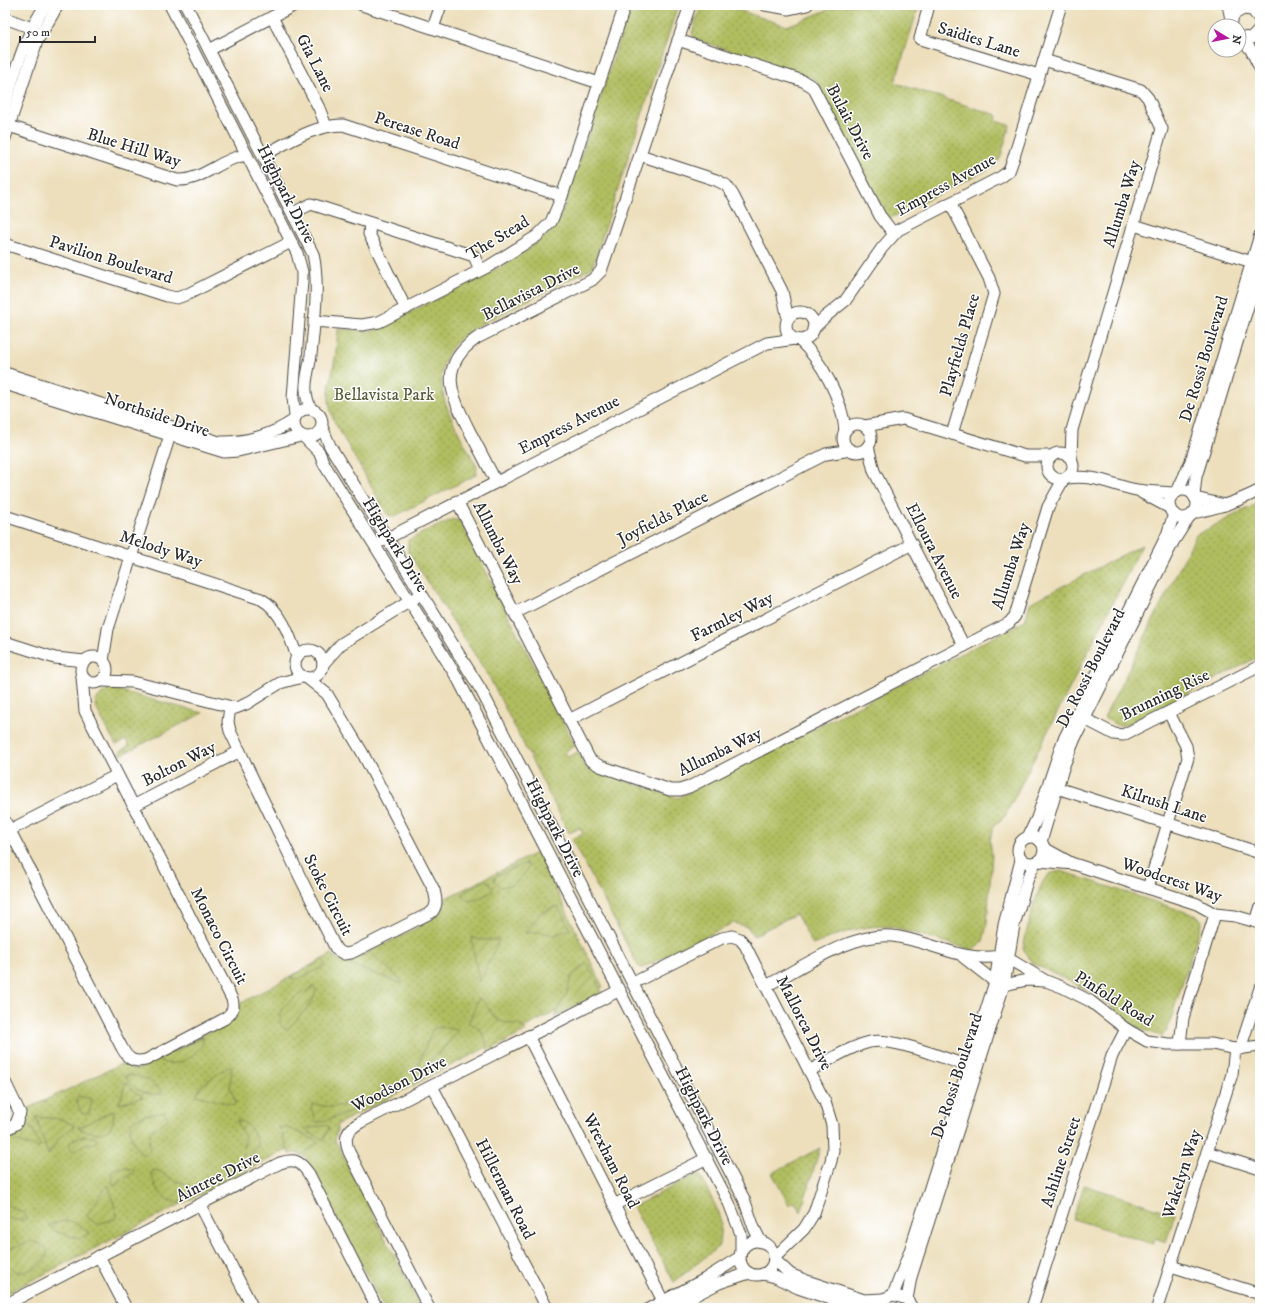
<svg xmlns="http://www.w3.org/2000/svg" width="1265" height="1313" viewBox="0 0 1265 1313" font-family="'IM FELL DW Pica',serif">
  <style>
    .park { fill: url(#park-dots); stroke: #6e7446 }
    .garden { fill: url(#garden-furrows); stroke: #6e7446 }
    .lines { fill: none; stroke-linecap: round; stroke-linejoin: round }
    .minor-casing { stroke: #484641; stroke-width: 13 }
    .minor { stroke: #fff; stroke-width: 11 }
    .labels { text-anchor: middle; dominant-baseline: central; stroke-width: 3; stroke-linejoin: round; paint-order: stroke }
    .street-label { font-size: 17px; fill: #2b2b2b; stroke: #fff }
    .park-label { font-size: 17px; fill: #5a5e3e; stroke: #fff }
  </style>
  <defs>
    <pattern id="park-dots" width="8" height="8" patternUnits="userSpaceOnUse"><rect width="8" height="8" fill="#b0be60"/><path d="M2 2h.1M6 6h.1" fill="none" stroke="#8f9b4f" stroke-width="1.8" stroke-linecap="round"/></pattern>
    <pattern id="garden-furrows" width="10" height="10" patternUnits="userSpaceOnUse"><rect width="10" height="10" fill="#b0be60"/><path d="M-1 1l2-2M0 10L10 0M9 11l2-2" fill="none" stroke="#8f9b4f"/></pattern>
  </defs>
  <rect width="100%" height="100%" fill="#fff"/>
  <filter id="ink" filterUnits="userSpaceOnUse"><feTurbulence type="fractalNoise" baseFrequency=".025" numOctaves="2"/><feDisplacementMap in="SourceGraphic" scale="8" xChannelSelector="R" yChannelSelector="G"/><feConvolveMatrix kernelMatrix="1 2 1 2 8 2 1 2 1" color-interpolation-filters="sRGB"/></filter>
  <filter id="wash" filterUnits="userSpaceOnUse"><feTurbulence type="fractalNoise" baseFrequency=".012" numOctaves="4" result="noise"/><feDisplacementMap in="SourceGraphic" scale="16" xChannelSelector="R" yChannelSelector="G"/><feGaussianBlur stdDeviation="0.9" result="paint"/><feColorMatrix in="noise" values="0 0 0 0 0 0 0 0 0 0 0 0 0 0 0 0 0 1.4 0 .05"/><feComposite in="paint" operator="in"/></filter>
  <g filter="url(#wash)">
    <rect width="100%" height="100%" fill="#eddfbc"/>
    <g class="park">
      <path d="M631,5H678L592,268L477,326C412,367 451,416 477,467L476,475L393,517L387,514L335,423C325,399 329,388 334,364C336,353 337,341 338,329L373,331L506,264L545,237L551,231L562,213Z"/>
      <polygon points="701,5 723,5 787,26 840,5 919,5 895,83 997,115 996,121 1010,125 1000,159 994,166 891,218 886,216 815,79 695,39 692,33"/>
      <polygon points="1260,502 1260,656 1126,725 1117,725 1104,718 1196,535"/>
      <path d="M453,519L460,521L575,746L565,751L568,757L578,752L586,768L678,798L1025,621L1030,603L1142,545L1005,816L994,826L990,840L992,855L987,924L983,942L973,950L893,927C861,924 842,933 813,945L796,914L753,936L748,927L733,923L642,968L638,966L572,839L583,834L580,828L569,833L488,675L408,552V540Z"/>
      <path d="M113,689L203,713L121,755L119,752L129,746L126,740L116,745L95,706C95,697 105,689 113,689Z"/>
      <path d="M538,852L603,987L338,1124L335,1140L421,1308H384L305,1156L287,1150L5,1294V1135L25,1110L123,1063L133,1069H139L236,1018L241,1003L332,954C336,958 339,961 345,961C354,961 435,920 440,913C444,908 444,904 444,899Z"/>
      <path d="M1061,871L1198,916L1202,921L1167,1031L1161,1036L1141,1029L1129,1023L1107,1002L1094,993L1032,963L1023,948C1026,933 1037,883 1049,874C1052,872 1058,872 1061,871Z"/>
      <polygon points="820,1148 801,1212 795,1202 789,1205 772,1173"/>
      <polygon points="699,1173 716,1207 721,1222 719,1246 674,1282 633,1207"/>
      <polygon points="1084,1185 1175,1214 1166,1242 1155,1238 1153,1244 1073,1219"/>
    </g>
    <g class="garden">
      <path d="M526,863L528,867C524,878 512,887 500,887L494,881L496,876Z"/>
      <path d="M487,880L493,888L492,892C484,895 468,907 463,896L466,890Z"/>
      <polygon points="558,906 570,929 555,935 537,932 525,933 541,913"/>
      <polygon points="471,937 480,940 499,940 480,982 479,981"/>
      <polygon points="370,952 403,982 402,984 346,963"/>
      <polygon points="322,960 325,963 323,967 298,979 291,978 290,977"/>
      <polygon points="587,963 602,993 554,1017 566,995 572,975"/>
      <path d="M313,987L316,989C315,1003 298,1017 289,1028L285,1029L281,1026C276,1004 297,997 313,987Z"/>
      <path d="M479,998C488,1003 489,1014 498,1020C505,1025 522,1022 526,1031L488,1051C485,1037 483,1027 468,1023Z"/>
      <path d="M440,1027L458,1030L442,1050L415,1076C414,1073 430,1036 433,1029Z"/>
      <path d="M203,1037V1044C198,1048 195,1055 189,1058C180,1063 166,1067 159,1059Z"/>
      <polygon points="229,1066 232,1066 230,1087 236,1102 234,1105 196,1095 202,1085"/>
      <path d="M131,1075C145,1077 155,1083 163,1094C146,1096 134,1091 125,1076Z"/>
      <polygon points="126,1082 133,1090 143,1097 119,1104"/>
      <polygon points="78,1096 92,1099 90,1111 86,1115 81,1112 76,1101"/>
      <polygon points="313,1104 330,1107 354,1104 356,1109 339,1116 317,1123 311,1107"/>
      <path d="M114,1110C114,1128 109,1136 91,1132C86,1131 82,1130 78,1128Z"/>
      <path d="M164,1112L168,1117L167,1120L151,1131L149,1139L150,1151L147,1154H141C137,1150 135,1143 132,1138C122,1115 150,1115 164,1112Z"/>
      <polygon points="36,1117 61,1119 75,1126 59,1138 48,1155"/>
      <path d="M237,1120C250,1122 255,1134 258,1145L250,1158L246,1161L242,1160L245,1137L238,1126Z"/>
      <polygon points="28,1125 30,1126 40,1145 39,1148 17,1142 14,1139 18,1135 17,1132"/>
      <polygon points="326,1125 329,1127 324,1140 303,1129"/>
      <polygon points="278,1127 291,1129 319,1142 301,1155 295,1153 289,1154 283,1135"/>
      <polygon points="83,1136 95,1137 97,1141 96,1143 85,1144 74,1151 70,1150 70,1143 73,1140"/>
      <polygon points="122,1167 134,1170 134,1172 116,1185 113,1184 111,1174 112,1170"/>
      <path d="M157,1170L176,1181L190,1185L191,1196C187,1198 183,1201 179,1202C164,1204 151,1184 152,1171Z"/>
      <polygon points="109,1186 117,1216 115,1219 97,1224 88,1218 87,1215 106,1187"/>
      <polygon points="5,1204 25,1213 26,1219 21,1221 5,1217"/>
      <polygon points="64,1221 73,1222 90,1233 79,1239 55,1231 48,1225"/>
      <path d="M32,1241C69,1252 29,1275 18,1272C12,1270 10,1266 5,1263L7,1249C16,1248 23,1243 32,1241Z"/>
    </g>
  </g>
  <g filter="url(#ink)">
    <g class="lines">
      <g class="minor-casing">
        <g id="minor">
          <polyline points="170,5 297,253 302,272 302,281 293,398 295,415"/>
          <path d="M186,5L313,254C320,286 314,322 311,355C308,376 301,388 311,409"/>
          <polyline points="362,5 599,83"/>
          <polyline points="765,5 789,9 807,5"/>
          <polyline points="929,5 920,39 1039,75"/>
          <polyline points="1228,5 1231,19"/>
          <polyline points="272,17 319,108 326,126"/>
          <polyline points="5,18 32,28"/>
          <polyline points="1231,26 1233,15 1243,9 1252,10 1260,19"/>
          <polyline points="433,28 441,5"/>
          <polyline points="1239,37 1252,38 1260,29"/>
          <polyline points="1242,39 1251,50 1260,68"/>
          <polyline points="678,40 803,81 813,87 880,216 894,234"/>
          <polyline points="209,50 295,5"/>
          <polyline points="1044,60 1141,90 1148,98 1162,129 1072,430 1071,459"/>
          <path d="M5,104C16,70 25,34 46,5"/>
          <path d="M9,126L177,180C201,182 221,158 247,155"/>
          <polyline points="5,138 37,41 58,5"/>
          <path d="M264,155C289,142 314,125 343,125L562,196"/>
          <polyline points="640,155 716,180 726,185 733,195 782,291 788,319"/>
          <polyline points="950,203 989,278 994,294 952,434"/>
          <polyline points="293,213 311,204 474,256 480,270"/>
          <polyline points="370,223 369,234 406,309"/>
          <polyline points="1134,225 1252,262"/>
          <polyline points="5,244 167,296 177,298 188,294 291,242"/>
          <circle cx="800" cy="326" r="14"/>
          <polyline points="314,321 362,325 379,322 489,266 537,236 551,222 562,196 625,5"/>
          <polyline points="813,329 825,317 845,301 882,248 898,230 1001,177 1009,171 1013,160 1061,5"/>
          <path d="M799,340C822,361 842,399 845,430"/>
          <path d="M5,373L219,442C244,443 273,435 294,420"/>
          <polyline points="5,384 224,452 238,451 301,436"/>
          <circle cx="308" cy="423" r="14"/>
          <circle cx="857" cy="438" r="14"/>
          <polyline points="865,426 903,419 1025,456 1052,456"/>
          <polyline points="322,427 330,446 481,690 744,1199 754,1228 761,1242"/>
          <polyline points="304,437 319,452 324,464 458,679 729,1203 741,1234 741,1252"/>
          <polyline points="868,446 874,471 964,646"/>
          <circle cx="1060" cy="466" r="13"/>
          <path d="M1067,478C1095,474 1111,485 1137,490C1149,492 1162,492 1175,493"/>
          <path d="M496,482C487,464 478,447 469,430C451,394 437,366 477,338L592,280L601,271L690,5"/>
          <circle cx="1183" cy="504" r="14"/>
          <polyline points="1177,492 1191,461 1260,235"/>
          <polyline points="1142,493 1170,508"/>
          <polyline points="1194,496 1196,477 1260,267"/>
          <polyline points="1195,498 1225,505"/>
          <polyline points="457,501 590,760 600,766 670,790 680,790 689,787 1009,623 1015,616 1048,507 1063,480"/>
          <path d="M1193,513C1217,508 1238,502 1260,490"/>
          <path d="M5,516L261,599C281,610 290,636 297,657"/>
          <polyline points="382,541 767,343 795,339"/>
          <polyline points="515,613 826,454 851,450"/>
          <polyline points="5,642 55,658 85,661"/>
          <circle cx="309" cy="664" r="14"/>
          <circle cx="94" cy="670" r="13"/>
          <polyline points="103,661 108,629 172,429"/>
          <polyline points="323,664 341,644 415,598"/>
          <polyline points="102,681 133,682 236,708 246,704 280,683 302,677"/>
          <path d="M230,707L228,722L230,731L300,877L336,949L344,954L351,953L432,912C438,905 436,899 434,890L362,752L327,694L307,678"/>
          <polyline points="1085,719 1114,734 1123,735 1260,666"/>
          <polyline points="569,720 912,544"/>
          <polyline points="1057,788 1260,853"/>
          <polyline points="133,806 240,751"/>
          <path d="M5,821L122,1048C128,1059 133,1063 146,1060L224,1019C232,1014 235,1008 232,999L85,711L82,677"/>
          <polyline points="10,830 117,775"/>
          <circle cx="1031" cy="850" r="13"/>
          <polyline points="1028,837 1037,818 1063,741 1167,535 1174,514"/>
          <polyline points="1041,842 1064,765 1075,738 1173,542 1189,517"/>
          <polyline points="1044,848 1071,863"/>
          <polyline points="1039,861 1074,864 1197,904 1215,914 1235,916 1260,923"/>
          <polyline points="1148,888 1188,758 1186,746 1169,713"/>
          <polyline points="1256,922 1260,909"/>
          <polyline points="963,957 995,982"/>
          <polyline points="1009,959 1046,981 1062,987 1090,1001 1126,1029 1147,1041 1168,1044 1212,1044 1235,1049 1260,1046"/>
          <polyline points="633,983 722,938 732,936 740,939 745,945 825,1102 832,1125 833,1150 831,1161 814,1213 804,1229 774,1258"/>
          <polyline points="1004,985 1027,980 1044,981"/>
          <path d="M766,986C801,968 852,932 892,936C929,940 962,963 1000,956"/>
          <polyline points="528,1036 663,1301"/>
          <polyline points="1180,1044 1183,1018 1215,914"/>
          <polyline points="1240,1049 1260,988"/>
          <path d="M809,1071C828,1061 849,1047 870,1042C894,1037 944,1059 969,1066"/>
          <polyline points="5,1082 20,1113 16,1124 5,1130"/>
          <polyline points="432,1086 547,1308"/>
          <polyline points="1207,1152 1260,1169"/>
          <polyline points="200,1205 253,1308"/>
          <polyline points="614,1205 707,1158"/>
          <circle cx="757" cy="1258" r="17"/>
          <polyline points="99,1256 126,1308"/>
          <polyline points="774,1259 790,1274 807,1281 864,1300 883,1299"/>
          <polyline points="1171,1266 1260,1294"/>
          <polyline points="763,1274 775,1277 798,1288 858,1308"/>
          <polyline points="893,1295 910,1251 995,982 1004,925 1021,860"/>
          <polyline points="907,1299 911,1277 1004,985 1014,925 1028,878 1035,863"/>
          <path d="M5,1305L280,1163C295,1158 300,1161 309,1174L377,1308"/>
          <path d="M429,1308L349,1152C343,1137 347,1130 361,1122L620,990"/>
          <polyline points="650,1308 705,1279 740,1257"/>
          <polyline points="670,1308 719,1283 749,1273"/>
          <polyline points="877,1308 883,1299 893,1295 907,1299 912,1308"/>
          <polyline points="1032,1308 1112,1056 1126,1029"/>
          <polyline points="1157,1308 1232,1074 1235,1049"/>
        </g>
      </g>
      <use href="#minor" class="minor"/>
    </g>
  </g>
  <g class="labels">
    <g class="street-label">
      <text transform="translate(979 40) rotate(17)">Saidies Lane</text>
      <text transform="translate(315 63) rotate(63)">Gia Lane</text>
      <text transform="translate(850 122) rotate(62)">Bulait Drive</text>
      <text transform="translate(417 131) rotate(18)">Perease Road</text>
      <text transform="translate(134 148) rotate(17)">Blue Hill Way</text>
      <text transform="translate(946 185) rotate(-29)">Empress Avenue</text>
      <text transform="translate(286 194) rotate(63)">Highpark Drive</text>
      <text transform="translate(1122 204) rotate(-73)">Allumba Way</text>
      <text transform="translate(498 238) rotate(-31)">The Stead</text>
      <text transform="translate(111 260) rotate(17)">Pavilion Boulevard</text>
      <text transform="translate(531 292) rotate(-27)">Bellavista Drive</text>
      <text transform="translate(960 345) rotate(-74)">Playfields Place</text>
      <text transform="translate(1204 359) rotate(-73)">De Rossi Boulevard</text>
      <text transform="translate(157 415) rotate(18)">Northside Drive</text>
      <text transform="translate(569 425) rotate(-27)">Empress Avenue</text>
      <text transform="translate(663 518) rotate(-27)">Joyfields Place</text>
      <text transform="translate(498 543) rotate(63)">Allumba Way</text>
      <text transform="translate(395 545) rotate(58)">Highpark Drive</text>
      <text transform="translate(161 549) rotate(18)">Melody Way</text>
      <text transform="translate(934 551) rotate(63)">Elloura Avenue</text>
      <text transform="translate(1011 566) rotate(-72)">Allumba Way</text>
      <text transform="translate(732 617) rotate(-27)">Farmley Way</text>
      <text transform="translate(1091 668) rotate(-63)">De Rossi Boulevard</text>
      <text transform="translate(1165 695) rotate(-26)">Brunning Rise</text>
      <text transform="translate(720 752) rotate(-26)">Allumba Way</text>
      <text transform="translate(179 764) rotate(-27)">Bolton Way</text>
      <text transform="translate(1164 804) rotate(18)">Kilrush Lane</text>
      <text transform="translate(555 828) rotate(63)">Highpark Drive</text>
      <text transform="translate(1172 880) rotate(19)">Woodcrest Way</text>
      <text transform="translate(328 895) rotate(63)">Stoke Circuit</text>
      <text transform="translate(219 936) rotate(63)">Monaco Circuit</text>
      <text transform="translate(1114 999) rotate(32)">Pinfold Road</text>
      <text transform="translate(804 1023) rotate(63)">Mallorca Drive</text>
      <text transform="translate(957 1076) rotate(-72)">De Rossi Boulevard</text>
      <text transform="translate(399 1084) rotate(-27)">Woodson Drive</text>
      <text transform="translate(704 1116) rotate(63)">Highpark Drive</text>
      <text transform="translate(611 1161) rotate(63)">Wrexham Road</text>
      <text transform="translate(1061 1162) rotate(-72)">Ashline Street</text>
      <text transform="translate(1182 1174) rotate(-72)">Wakelyn Way</text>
      <text transform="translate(218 1177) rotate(-27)">Aintree Drive</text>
      <text transform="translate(505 1189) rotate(63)">Hillerman Road</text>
    </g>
    <g class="park-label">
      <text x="384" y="395">Bellavista Park</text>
    </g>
  </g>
  <rect width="1265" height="1313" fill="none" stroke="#fff" stroke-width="20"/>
  <g transform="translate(1227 38) rotate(100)"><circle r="19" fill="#ffffff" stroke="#aaaaaa"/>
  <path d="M0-3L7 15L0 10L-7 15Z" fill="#b5179e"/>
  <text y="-6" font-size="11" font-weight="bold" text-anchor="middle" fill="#2b2b2b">N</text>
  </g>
  <path d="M20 36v6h75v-6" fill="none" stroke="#2b2b2b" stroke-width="2"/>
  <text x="26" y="36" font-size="12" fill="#2b2b2b" stroke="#ffffff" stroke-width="3" paint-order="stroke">50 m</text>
</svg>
